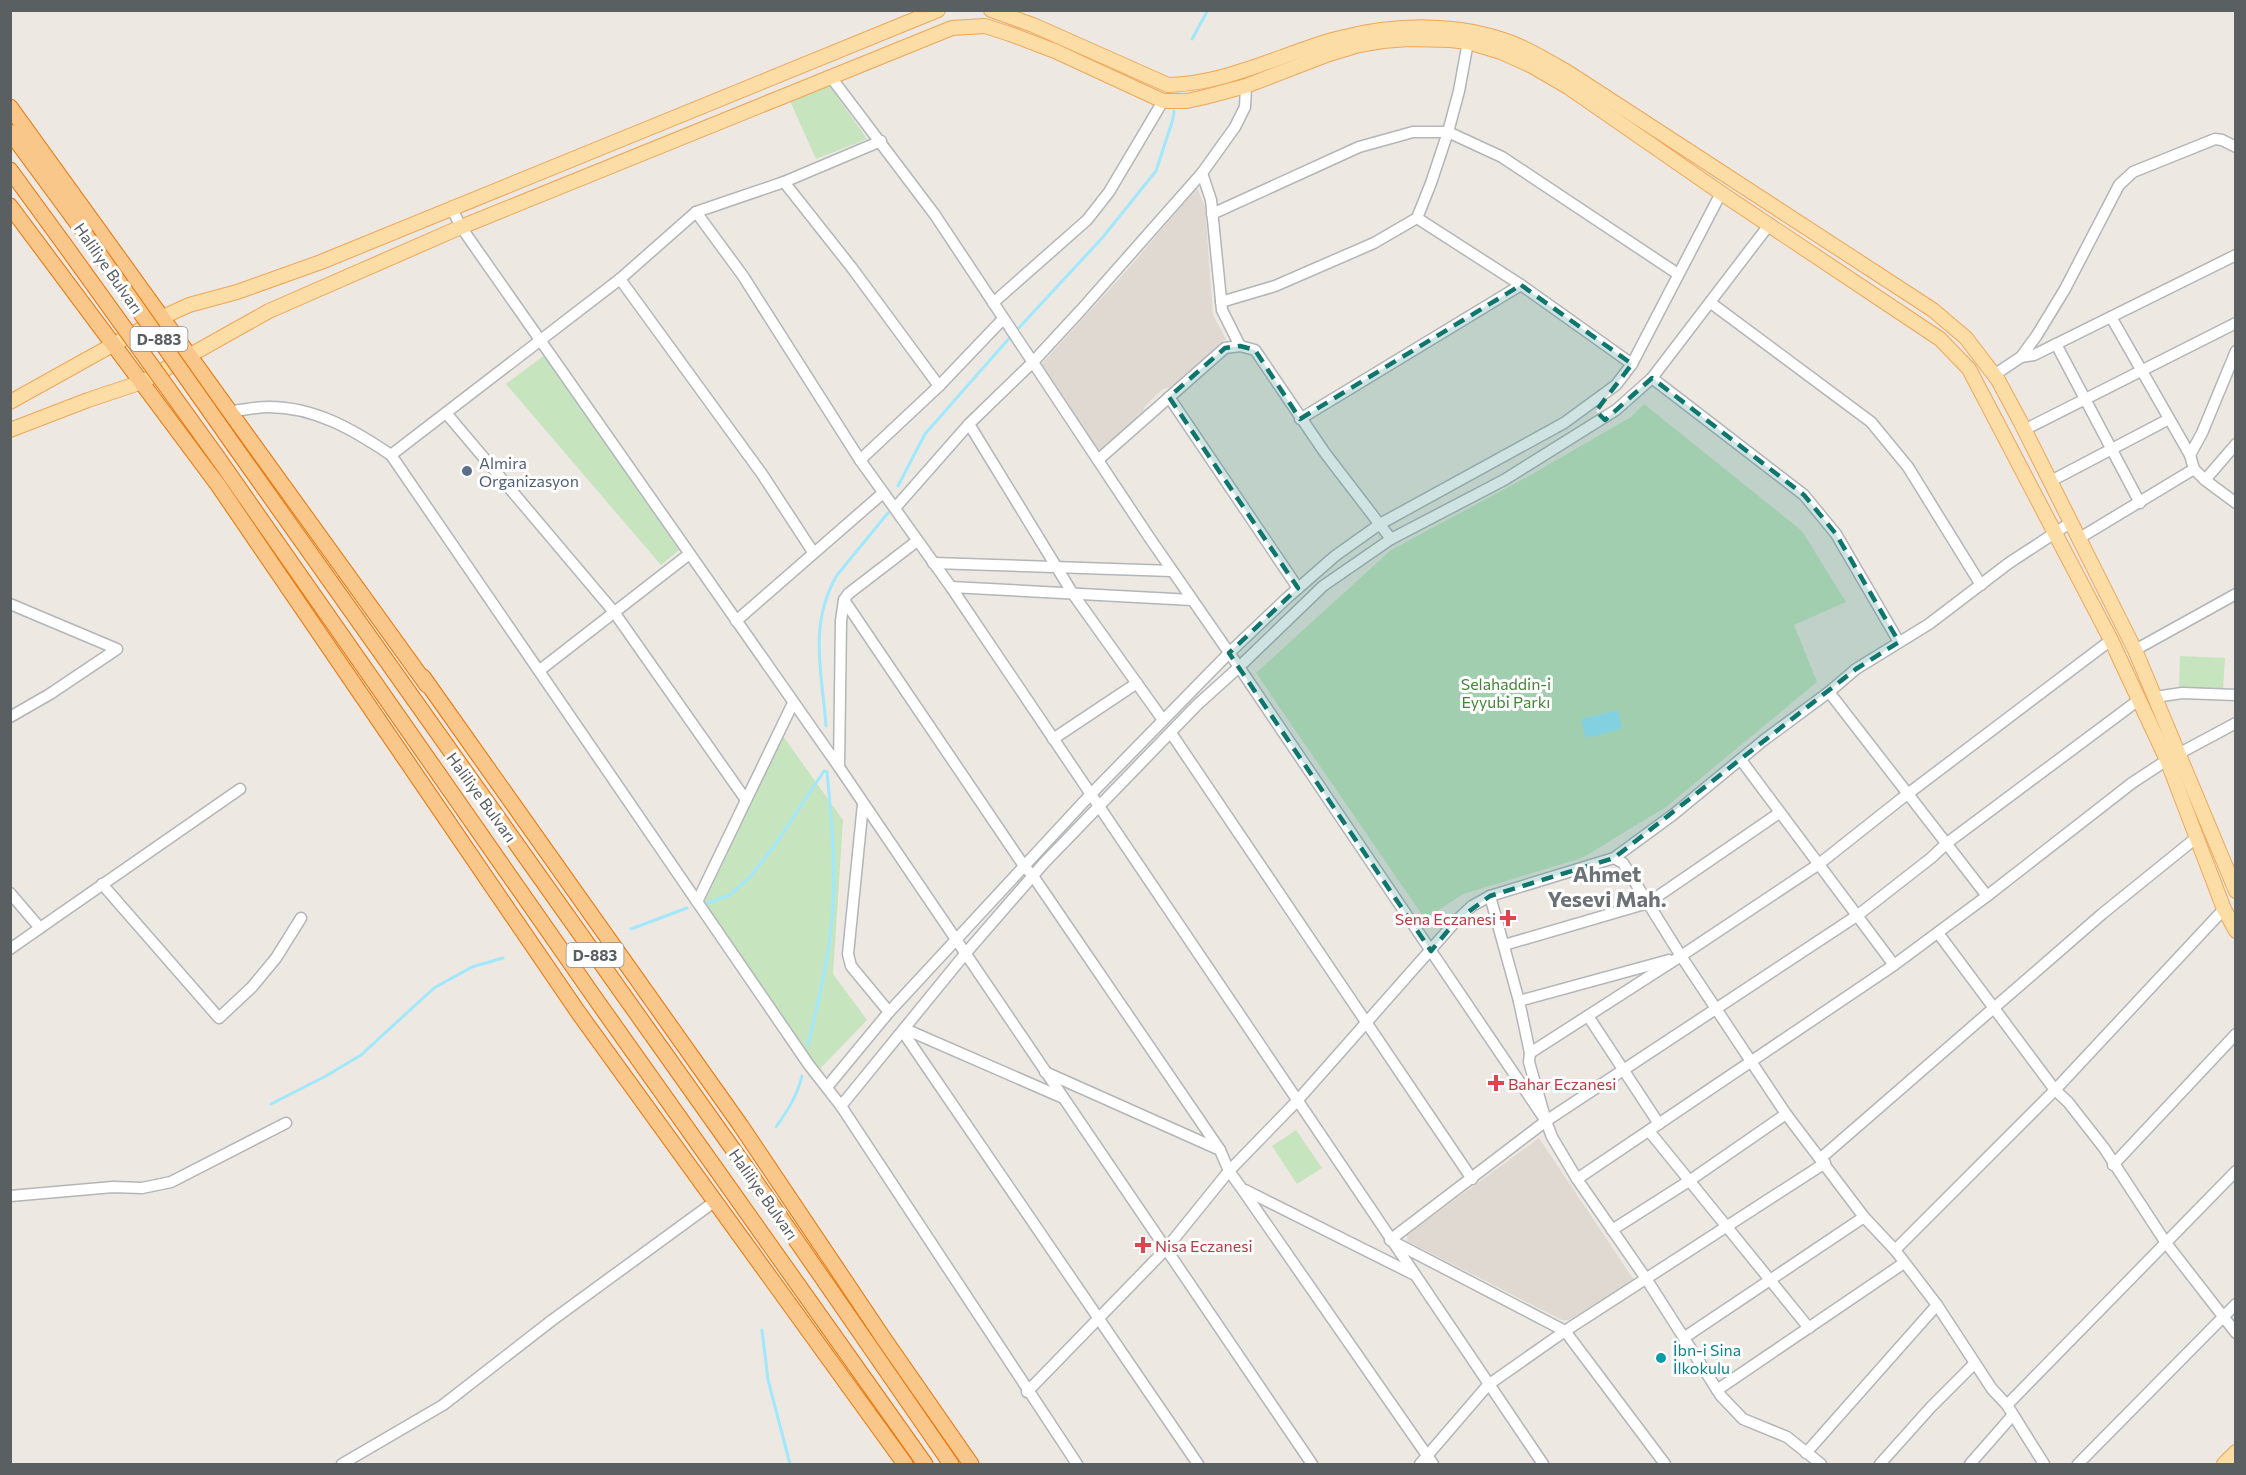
<svg xmlns="http://www.w3.org/2000/svg" width="2246" height="1475" viewBox="0 0 2246 1475" font-family="Commissioner,sans-serif">
  <style>
    .education { fill: #dfd9d2 }
    .green { fill: #c6e4be }
    .water { fill: #a1e8fd }
    .lines { fill: none; stroke-linecap: round; stroke-linejoin: round }
    .stream { stroke: #a1e8fd; stroke-width: 3 }
    .minor-casing { stroke: #b2b6b9; stroke-width: 13 }
    .major-casing { stroke: #eea659; stroke-width: 16 }
    .highway-casing { stroke: #e97305; stroke-width: 17 }
    .minor { stroke: #fff; stroke-width: 10 }
    .major { stroke: #fddda6; stroke-width: 14 }
    .highway { stroke: #fac78a; stroke-width: 15 }
    .highway-bridge-casing { stroke: #e97305; stroke-width: 17; stroke-linecap: butt }
    .highway-bridge { stroke: #fac78a; stroke-width: 15 }
    .marked { fill: #0f766e; fill-opacity: 0.2; stroke: #0f766e; stroke-width: 4.5; stroke-dasharray: 12 8; stroke-linejoin: round }
    .service-dot { fill: #5c6f8a; stroke: #fff; stroke-width: 2 }
    .health-dot { fill: #e0444e; stroke: #fff; stroke-width: 2 }
    .culture-dot { fill: #0f9aa8; stroke: #fff; stroke-width: 2 }
    .labels { text-anchor: middle; dominant-baseline: central; stroke-width: 6; stroke-linejoin: round; paint-order: stroke }
    .shield { fill: #fff; stroke: #8c8f91; stroke-width: 1.5 }
    .shield-label { font-size: 15px; font-weight: bold; fill: #5a5f62 }
    .street-label { font-size: 16px; fill: #5a5f62; stroke: #fff }
    .service-label { font-size: 16px; fill: #4e5e75; stroke: #fff; text-anchor: start }
    .park-label { font-size: 16px; fill: #438437; stroke: #fff }
    .health-label { font-size: 16px; fill: #be3a42; stroke: #fff; text-anchor: start }
    .culture-label { font-size: 16px; fill: #0d838f; stroke: #fff; text-anchor: start }
    .district-label { font-size: 22px; font-weight: bold; fill: #6b7174; stroke: #fff }
  </style>
  <rect width="100%" height="100%" fill="#ede8e1"/>
  <g class="education">
    <polygon points="1197,188 1205,207 1213,315 1226,339 1176,387 1163,389 1145,406 1142,417 1103,453 1095,453 1037,369 1129,268"/>
    <polygon points="1539,1138 1634,1280 1569,1320 1562,1320 1407,1241 1407,1235"/>
  </g>
  <g class="green">
    <polygon points="829,85 867,139 816,159 790,101"/>
    <polygon points="546,354 679,550 661,565 506,384"/>
    <polygon points="1644,404 1802,531 1846,602 1794,625 1817,682 1666,807 1582,858 1463,894 1425,919 1256,673 1391,550 1527,477 1631,417"/>
    <polygon points="2180,656 2225,658 2223,690 2179,688"/>
    <polygon points="783,736 843,820 833,974 867,1020 815,1074 703,905"/>
    <polygon points="1296,1130 1322,1168 1297,1184 1272,1146"/>
  </g>
  <polygon class="water" points="1618,710 1622,729 1586,738 1581,719"/>
  <g class="lines">
    <g class="stream">
      <polyline points="1192,39 1208,10"/>
      <polyline points="1016,331 1103,237 1156,171 1173,119 1174,111"/>
      <polyline points="898,486 925,434 1012,335"/>
      <path d="M826,726C822,672 808,625 837,575L888,513"/>
      <path d="M705,904L730,895L749,878L775,845L824,771L827,772C832,823 837,877 831,928C827,967 817,1006 808,1045"/>
      <polyline points="631,929 687,908"/>
      <polyline points="271,1104 326,1076 361,1055 434,988 472,967 503,958"/>
      <path d="M776,1127C788,1110 797,1096 802,1076"/>
      <polyline points="762,1330 768,1380 790,1464"/>
    </g>
    <g class="minor-casing">
      <g id="minor">
        <polyline points="830,76 935,215 1149,537 1239,667 1546,1121 1552,1137 1577,1179 1647,1280 1721,1396 1743,1419 1787,1437 1821,1464"/>
        <polyline points="1202,173 1211,200 1222,310 1240,346"/>
        <polyline points="784,182 852,268 939,386"/>
        <polyline points="452,209 461,227 839,767 1312,1464"/>
        <polyline points="696,212 743,276 860,460 951,587 1543,1464"/>
        <polyline points="1212,214 1359,147 1413,132 1448,132 1502,157 1678,274"/>
        <polyline points="1417,218 1521,285 1632,364"/>
        <polyline points="620,279 762,474 813,552"/>
        <polyline points="1221,302 1275,286 1374,243 1417,218 1431,183 1448,132 1459,91 1468,42"/>
        <polyline points="993,303 1087,220 1109,192 1163,101"/>
        <polyline points="1711,303 1871,422 1908,467 1981,585"/>
        <polyline points="2111,317 2190,455 2194,469 2205,480 2236,503"/>
        <polyline points="2056,344 2140,503"/>
        <polyline points="2021,357 2034,355 2236,255"/>
        <polyline points="1994,375 2021,357 2037,335 2065,289 2119,185 2133,172 2215,139 2222,140 2236,147"/>
        <polyline points="1652,378 1804,495 1836,534 1899,642"/>
        <polyline points="1169,397 1298,588"/>
        <path d="M232,411C244,410 256,407 269,407C315,407 354,430 391,455L809,1065L841,1106L1077,1464"/>
        <polyline points="446,413 614,612 746,800"/>
        <polyline points="1300,419 1521,285"/>
        <polyline points="969,424 1073,594 1163,720"/>
        <polyline points="2024,430 2236,323"/>
        <polyline points="391,455 620,279 696,212 784,182 881,141"/>
        <polyline points="2190,455 2202,433 2236,351"/>
        <polyline points="860,460 939,386 1003,319"/>
        <polyline points="1098,460 1225,348 1240,346 1255,350 1325,453 1391,539"/>
        <polyline points="2205,480 2236,444"/>
        <polyline points="2049,482 2169,419"/>
        <polyline points="895,508 969,424 1032,363 1081,310 1202,173 1235,127 1245,107 1246,86"/>
        <polyline points="2078,539 2194,469"/>
        <polyline points="933,563 1172,571"/>
        <polyline points="951,587 1192,600"/>
        <polyline points="844,600 1024,866 1033,876 1220,1150 1229,1171 1242,1189 1433,1464"/>
        <polyline points="10,604 117,649 50,694 10,717"/>
        <polyline points="736,621 883,493"/>
        <polyline points="2135,650 2236,594"/>
        <polyline points="540,670 688,555"/>
        <polyline points="1829,692 1987,896"/>
        <polyline points="2155,697 2182,693 2236,695"/>
        <polyline points="1171,733 1472,1179"/>
        <polyline points="1053,739 1137,683"/>
        <polyline points="1741,760 1894,965"/>
        <polyline points="839,767 841,621 844,600 848,594 917,541"/>
        <polyline points="863,804 848,954 851,966 889,1012"/>
        <polyline points="1614,858 1623,863 1681,956 1786,1114 1864,1217 1895,1250 1937,1305 1992,1389 2007,1405 2044,1464"/>
        <polyline points="102,884 219,1018 252,987 276,958 301,918"/>
        <polyline points="10,893 40,928 240,789"/>
        <polyline points="1490,896 1519,1001 1530,1053 1529,1062 1546,1121 1390,1240 1565,1331 1665,1464"/>
        <polyline points="697,902 793,703"/>
        <polyline points="2224,909 2055,1090 2068,1102 2104,1148 2166,1243 2236,1333"/>
        <polyline points="1504,945 1648,903 1779,813"/>
        <polyline points="10,949 40,928"/>
        <polyline points="1519,1001 1669,960"/>
        <polyline points="1588,1016 1659,1124"/>
        <polyline points="905,1029 1061,1097"/>
        <polyline points="903,1032 1198,1464"/>
        <polyline points="1530,1053 1681,956 1819,864 1901,799 2111,640"/>
        <polyline points="1045,1072 1220,1150"/>
        <polyline points="827,1087 889,1012 1091,794 1229,653 1287,598 1335,556 1380,524 1564,423 1616,385 1632,364 1721,193"/>
        <polyline points="841,1106 965,954 1044,863 1197,705 1239,667 1323,586 1391,539 1504,480 1616,410 1652,378 1769,225"/>
        <polyline points="1546,1121 1858,915 1931,858 1947,843 2140,699"/>
        <polyline points="1649,1131 1809,1328"/>
        <polyline points="1821,1158 2102,914 2196,838"/>
        <polyline points="2113,1165 2236,1034"/>
        <polyline points="1577,1179 1894,965 1987,896 2132,783 2167,760 2236,723"/>
        <polyline points="1245,1190 1413,1274"/>
        <polyline points="10,1196 113,1187 142,1188 171,1182 286,1123"/>
        <polyline points="1612,1230 1689,1181 1786,1114"/>
        <polyline points="1895,1250 2055,1090 1938,933"/>
        <polyline points="1685,1337 1864,1217"/>
        <polyline points="1717,1390 1904,1263"/>
        <polyline points="1027,1392 1165,1250 1229,1171 1297,1101 1456,921 1472,906 1490,896 1614,858 1674,814 1764,740 1829,692 1856,669 1929,624 2009,563 2070,523"/>
        <polyline points="2007,1405 2236,1171"/>
        <polyline points="1806,1453 1937,1305"/>
        <polyline points="342,1464 443,1405 551,1321 714,1202"/>
        <polyline points="1420,1464 1488,1385 1565,1331 1825,1163"/>
        <polyline points="1880,1464 1931,1407 1975,1363"/>
        <polyline points="1970,1464 2012,1416"/>
        <polyline points="2078,1464 2236,1304"/>
      </g>
    </g>
    <g class="major-casing">
      <g id="major">
        <path d="M991,10L1033,25L1168,85C1213,84 1254,67 1296,52C1311,47 1325,41 1340,38C1395,24 1458,22 1512,43C1532,51 1550,62 1569,73L1933,310L1966,338L1998,380L2020,421L2135,650L2236,891"/>
        <polyline points="10,402 163,317 189,305 237,292 321,262 938,10"/>
        <polyline points="10,430 88,400 142,382 269,311 461,227 952,28 985,26 1010,34 1055,51 1163,101 1187,101 1205,97 1246,86 1329,54 1359,45 1383,41 1408,39 1450,40 1468,42 1501,52 1532,66 1568,87 1721,193 1940,339 1969,369 2111,640 2167,760 2224,909 2236,931"/>
        <polyline points="2224,1464 2236,1452"/>
      </g>
    </g>
    <g class="highway-casing">
      <g id="highway">
        <polyline points="10,107 427,685"/>
        <polyline points="10,132 83,231"/>
        <polyline points="10,170 64,244"/>
        <polyline points="10,206 218,485 578,1012 905,1464"/>
        <polyline points="235,447 747,1169 951,1464"/>
        <polyline points="218,458 597,1001 925,1464"/>
        <polyline points="423,677 741,1126 884,1339 971,1464"/>
      </g>
    </g>
    <use href="#minor" class="minor"/>
    <use href="#major" class="major"/>
    <use href="#highway" class="highway"/>
    <g class="highway-bridge-casing">
      <g id="highway-bridge">
        <polyline points="83,231 235,447"/>
        <polyline points="64,244 218,458"/>
      </g>
    </g>
    <use href="#highway-bridge" class="highway-bridge"/>
  </g>
  <path class="marked" d="M1521,285L1632,364L1596,411L1605,420L1652,378L1804,495L1836,534L1899,642L1856,669L1614,858L1490,896L1456,921L1431,951L1229,653L1298,588L1169,397L1225,348L1240,346L1255,350L1300,419Z"/>
  <circle class="service-dot" cx="467" cy="471" r="6"/>
  <g class="health-dot">
    <path d="M1505 909h6v6h6v6h-6v6h-6v-6h-6v-6h6z"/>
    <path d="M1493 1074h6v6h6v6h-6v6h-6v-6h-6v-6h6z"/>
    <path d="M1140 1236h6v6h6v6h-6v6h-6v-6h-6v-6h6z"/>
  </g>
  <circle class="culture-dot" cx="1661" cy="1358" r="6"/>
  <g class="labels">
    <g class="shield">
      <rect x="130.5" y="327" width="57" height="24" rx="4.5"/>
      <rect x="566.5" y="943" width="57" height="24" rx="4.5"/>
    </g>
    <g class="shield-label">
      <text x="159" y="339">D-883</text>
      <text x="595" y="955">D-883</text>
    </g>
    <g class="street-label">
      <text transform="translate(109 268) rotate(55)">Haliliye Bulvarı</text>
      <text transform="translate(482 797) rotate(54)">Haliliye Bulvarı</text>
      <text transform="translate(764 1194) rotate(55)">Haliliye Bulvarı</text>
    </g>
    <g class="service-label">
      <text x="479" y="462">Almira<tspan x="479" dy="18">Organizasyon</tspan></text>
    </g>
    <g class="park-label">
      <text x="1506" y="683">Selahaddin-i<tspan x="1506" dy="18">Eyyubi Parkı</tspan></text>
    </g>
    <g class="health-label">
      <text x="1496" y="918" text-anchor="end">Sena Eczanesi</text>
      <text x="1508" y="1083">Bahar Eczanesi</text>
      <text x="1155" y="1245">Nisa Eczanesi</text>
    </g>
    <g class="culture-label">
      <text x="1673" y="1349">İbn-i Sina<tspan x="1673" dy="18">İlkokulu</tspan></text>
    </g>
    <g class="district-label">
      <text x="1607" y="873">Ahmet<tspan x="1607" dy="25">Yesevi Mah.</tspan></text>
    </g>
  </g>
  <rect width="2246" height="1475" fill="none" stroke="#5a5f62" stroke-width="24"/>
</svg>
